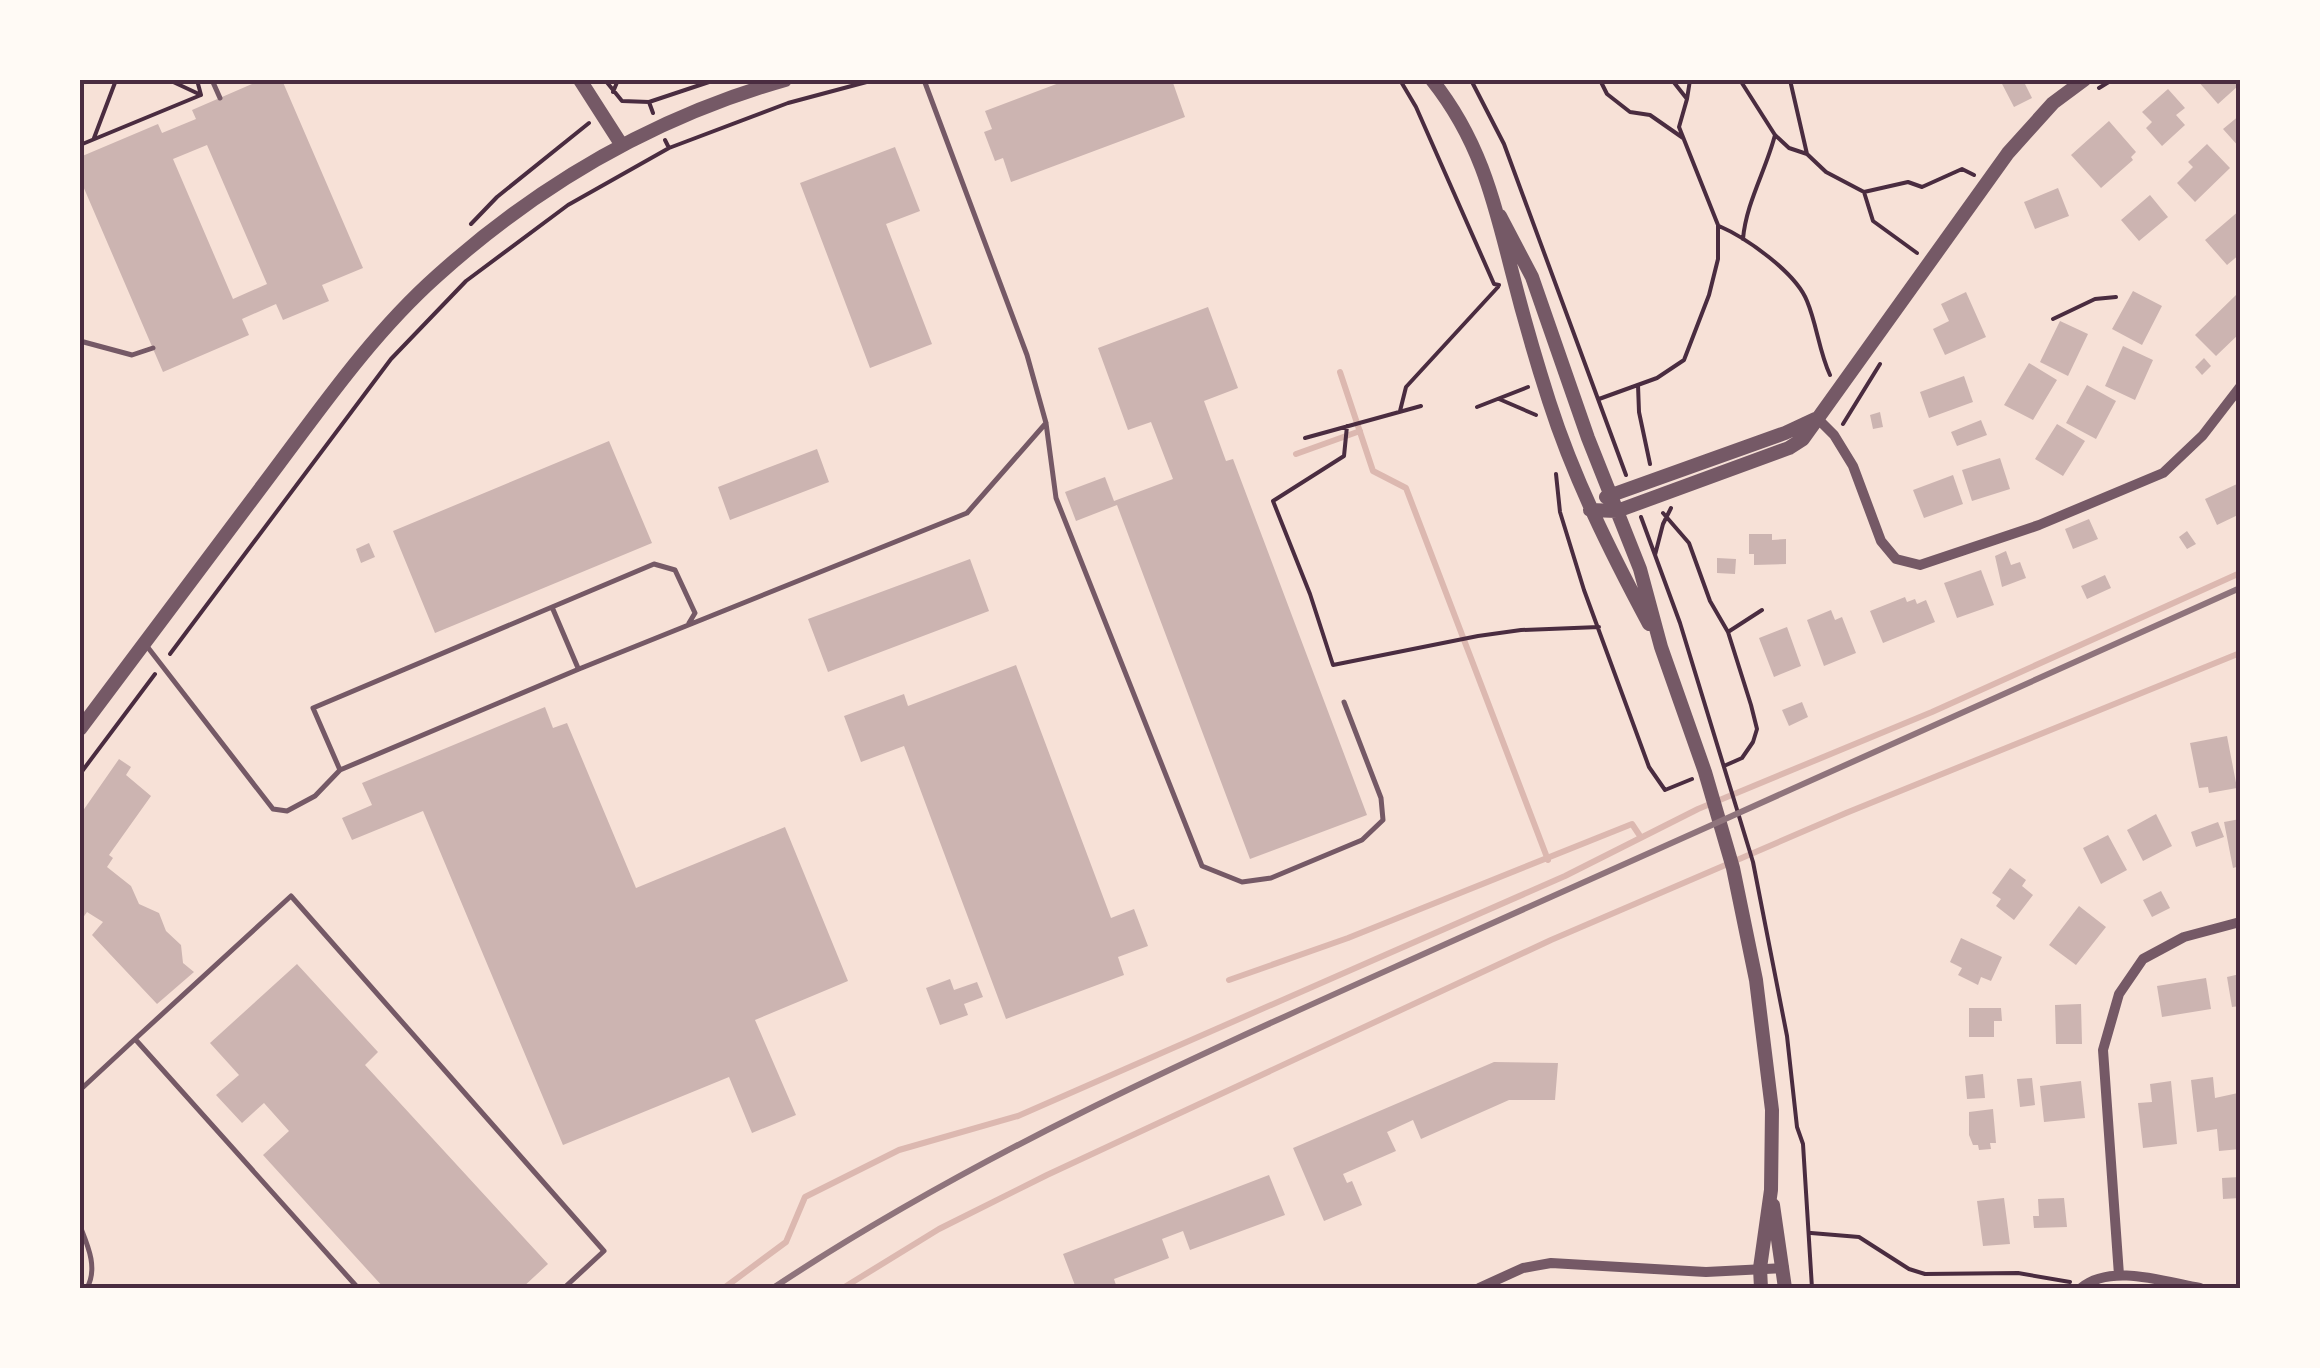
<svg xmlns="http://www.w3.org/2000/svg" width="2320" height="1368" font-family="'Exo 2',sans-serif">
<rect width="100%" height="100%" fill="#f7e1d7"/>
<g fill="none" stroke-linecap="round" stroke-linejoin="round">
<path stroke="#dcb8b0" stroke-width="6" d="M1340 372 1373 471 1406 488 1548 860
M1296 454 1360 431
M1229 980 1348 938 1632 824 1640 836
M724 1288 786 1242 805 1197 899 1150 1018 1116 1565 876 1698 809 1932 712 2240 573
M843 1288 939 1229 1047 1175 1551 940 1846 813 2240 653"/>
</g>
<path fill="#ccb4b1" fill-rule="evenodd" d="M261 80H282L363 268 322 285 329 301 283 320 276 304 242 319 249 335 163 372 80 179V157L158 124 162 133 196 119 192 110ZM207 145 267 284 233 299 173 159Z
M1067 80H1172L1185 117 1011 182 1003 158 995 161 984 132 992 129 985 111Z
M2000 80H2023L2032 98 2014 107Z
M2197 80H2233L2238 86 2218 104Z
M2168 89 2185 108 2176 115 2185 125 2162 146 2146 128 2152 122 2142 112Z
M2240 115V148L2223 129Z
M2109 121 2136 152 2131 157 2133 160 2101 188 2071 155Z
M2207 144 2230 168 2195 202 2177 183 2193 167 2188 162Z
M895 147 920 211 886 224 932 344 870 368 800 183Z
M2058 188 2069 216 2035 229 2024 202Z
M2150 195 2168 217 2139 241 2121 220Z
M2240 210V254L2227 265 2205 240Z
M2133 291 2162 306 2142 345 2112 329Z
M1966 292 1986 337 1945 355 1933 329 1949 321 1941 304Z
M2236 295 2240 300V333L2216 356 2195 335Z
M1208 307 1238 388 1204 401 1226 461 1233 459 1367 815 1250 859 1117 505 1076 521 1065 492 1105 477 1114 501 1173 479 1151 422 1128 430 1098 348Z
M2060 321 2088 334 2068 376 2040 362Z
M2123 346 2153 360 2135 400 2105 386Z
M2204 358 2211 366 2202 375 2195 367Z
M2029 363 2057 380 2033 420 2004 405Z
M1964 376 1973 402 1929 418 1920 392Z
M2087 385 2116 401 2096 439 2066 423Z
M1880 412 1883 427 1873 429 1870 415Z
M1981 420 1987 435 1957 446 1951 432Z
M2057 424 2085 441 2063 476 2035 459Z
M609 441 652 543 435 633 393 531Z
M817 449 829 482 730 520 718 487Z
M2000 458 2010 489 1972 501 1962 470Z
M1953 475 1963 504 1924 518 1913 490Z
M2237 484 2240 492V514L2217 525 2205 499Z
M2089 519 2098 539 2073 549 2065 529Z
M2187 531 2196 544 2187 549 2179 537Z
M1749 534H1772V540L1786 539V564L1754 565V554H1749Z
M369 543 375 557 361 563 356 549Z
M2006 551 2011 565 2020 562 2026 578 2002 587 1995 556Z
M1717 558 1736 559 1735 574 1717 573Z
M970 559 989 611 828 672 808 619Z
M1981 570 1994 605 1957 618 1944 583Z
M2105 575 2111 588 2087 599 2081 586Z
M1905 597 1907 602 1915 599 1917 604 1926 600 1935 622 1883 643 1870 611Z
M1831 610 1835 620 1842 617 1856 653 1824 666 1807 620Z
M1787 627 1801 666 1774 677 1759 638Z
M1016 665 1111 918 1134 909 1148 946 1118 957 1124 975 1006 1019 904 746 861 762 844 716 904 694 908 706Z
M1802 702 1808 717 1789 726 1782 710Z
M545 707 553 728 567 723 636 888 785 827 848 981 755 1020 796 1115 752 1133 729 1077 563 1145 423 811 352 840 342 818 372 805 362 783Z
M2227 736 2237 788 2209 793 2208 787 2199 788 2190 743Z
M119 759 131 767 126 775 151 796 109 855 113 858 107 867 131 886 139 904 159 913 166 931 181 945 183 963 194 972 157 1004 92 935 103 922 87 912 80 922V835L84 829 80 825V815Z
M2156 814 2172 846 2143 861 2127 830Z
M2240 819V866L2233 868 2224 822Z
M2218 822 2224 837 2196 847 2191 832Z
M2108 835 2127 870 2101 884 2083 848Z
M2010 868 2026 880 2022 886 2033 895 2014 920 1996 906 2001 899 1992 893Z
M2161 891 2170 908 2152 917 2143 900Z
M2079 906 2106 927 2076 965 2049 945Z
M1961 938 2002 957 1991 981 1981 977 1978 985 1958 975 1962 968 1950 962Z
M297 964 378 1052 365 1065 548 1264 522 1288H384L263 1155 289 1131 264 1103 242 1123 216 1095 239 1075 210 1043Z
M2240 974V1006L2232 1007 2227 977Z
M2206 978 2211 1009 2162 1017 2157 986Z
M950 979 954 990 977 982 983 997 964 1004 968 1015 940 1025 926 988Z
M2081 1004 2082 1044H2056L2055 1005Z
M1969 1008H2001L2002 1021H1994V1037H1969Z
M1494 1062 1558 1063 1555 1100H1509L1421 1139 1413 1120 1387 1132 1396 1151 1343 1174 1347 1183 1352 1181 1362 1205 1324 1221 1293 1148Z
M1983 1074 1985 1098 1967 1099 1965 1076Z
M2213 1077 2215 1098 2238 1093 2240 1149 2219 1151 2217 1129 2197 1132 2191 1080Z
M2032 1078 2035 1105 2020 1107 2017 1079Z
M2081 1081 2085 1118 2044 1122 2040 1086Z
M2171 1081 2177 1144 2143 1148 2138 1103 2152 1102 2150 1084Z
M1993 1109 1996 1143H1990L1991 1149 1979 1150 1978 1145H1973L1969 1135V1112Z
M1269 1175 1285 1215 1190 1250 1183 1231 1162 1239 1169 1258 1114 1279 1117 1288H1076L1063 1254Z
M2240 1177V1198L2223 1199 2222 1178Z
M2004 1198 2010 1244 1983 1246 1977 1201Z
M2064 1198 2067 1227 2034 1228 2033 1216H2039L2038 1199Z"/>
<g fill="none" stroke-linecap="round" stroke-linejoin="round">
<path stroke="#4a2c40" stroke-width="4" d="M169 80 201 95
M605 80 622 101 649 102
M1400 80 1416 107 1494 284 1499 285
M1471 80 1504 144 1626 475
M1600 80 1607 94 1630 112 1650 115 1683 138
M1740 80 1775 135 1789 148 1807 154 1826 172 1864 192 1908 182 1922 187 1962 169 1974 175
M1790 80 1807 154
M2099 88 2112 80
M613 92 618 80
M1687 99 1690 80
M653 113 649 102 715 80
M94 138 116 80
M80 145 201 95 197 80
M669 148 788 103 874 80
M1864 192 1873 221 1917 253
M471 224 497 197 589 123
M1719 226C1747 238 1796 273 1807 301 1817 325 1819 351 1830 375
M1743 239C1746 203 1766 170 1775 135
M2053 319 2095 299 2116 297
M1638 385 1639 412 1650 464
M1499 399 1536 415
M1599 399 1657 378 1684 360 1709 295 1718 259V225L1679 127 1687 99 1672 80
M1477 407 1528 387
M1400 411 1406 387 1498 287
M1843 424 1880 364
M1347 426 1344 456 1273 501 1310 594 1333 665 1478 636 1521 630 1599 627
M1305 438 1421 406
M1556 474 1560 512 1584 590 1649 767 1665 790 1692 779
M1663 513 1689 543 1710 601 1728 632 1751 705 1757 729 1753 742 1742 758 1724 766
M1641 517 1680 623 1753 862 1787 1036 1797 1127 1803 1144 1812 1288
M1655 555 1663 524 1671 508
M1728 632 1762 610
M170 654 391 359 466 281 568 205 669 148 665 140
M80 774 155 674
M1811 1233 1859 1237 1909 1269 1925 1274 2018 1273 2070 1282"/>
<path stroke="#755966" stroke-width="5" d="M212 80 220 98
M924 80 1027 355 1046 423 1056 498 1202 866 1242 882 1271 878 1362 840 1383 820 1381 798 1344 702
M80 341 132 355 153 348
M552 607 578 668
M146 645 273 809 287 811 315 796 340 770 579 669 967 513 1046 423
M340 770 313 708 654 564 675 570 695 613 689 623
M135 1039 291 896 604 1251 564 1288
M80 1090 135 1039 358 1288
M80 1226C88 1246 98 1268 87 1288"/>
<path stroke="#755966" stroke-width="10" d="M1817 418 1834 435 1853 466 1881 541 1896 559 1920 565 2039 525 2163 473 2203 435 2240 387
M2119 1275 2103 1050 2119 994 2143 959 2184 937 2240 922
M1479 1288 1523 1268 1551 1263 1706 1272 1784 1268
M2081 1288C2111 1263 2165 1282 2200 1288"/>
<path stroke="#755966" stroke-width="14" d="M580 80 621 144
M1432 80C1479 139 1493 197 1511 268 1522 312 1535 357 1549 401 1574 479 1610 551 1649 624
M1500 216 1532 277 1588 438 1640 569 1661 647 1705 772 1733 868 1756 980 1772 1110 1771 1190 1760 1268 1761 1288
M1606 497 1785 433 1815 419
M1590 510 1617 511 1789 448 1803 439 2008 153 2053 103 2084 80
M80 729C144 644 208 559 272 473 323 405 373 333 437 276 538 185 655 117 785 80
M1773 1205 1785 1288"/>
<path stroke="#8f747c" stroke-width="6" d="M773 1288C987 1146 1224 1044 1457 939 1718 822 1979 706 2240 588"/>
</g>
<rect width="2320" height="1368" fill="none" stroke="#fffaf5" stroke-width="165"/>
<rect x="82" y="82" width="2156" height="1204" fill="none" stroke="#4a2c40" stroke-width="4"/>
</svg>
